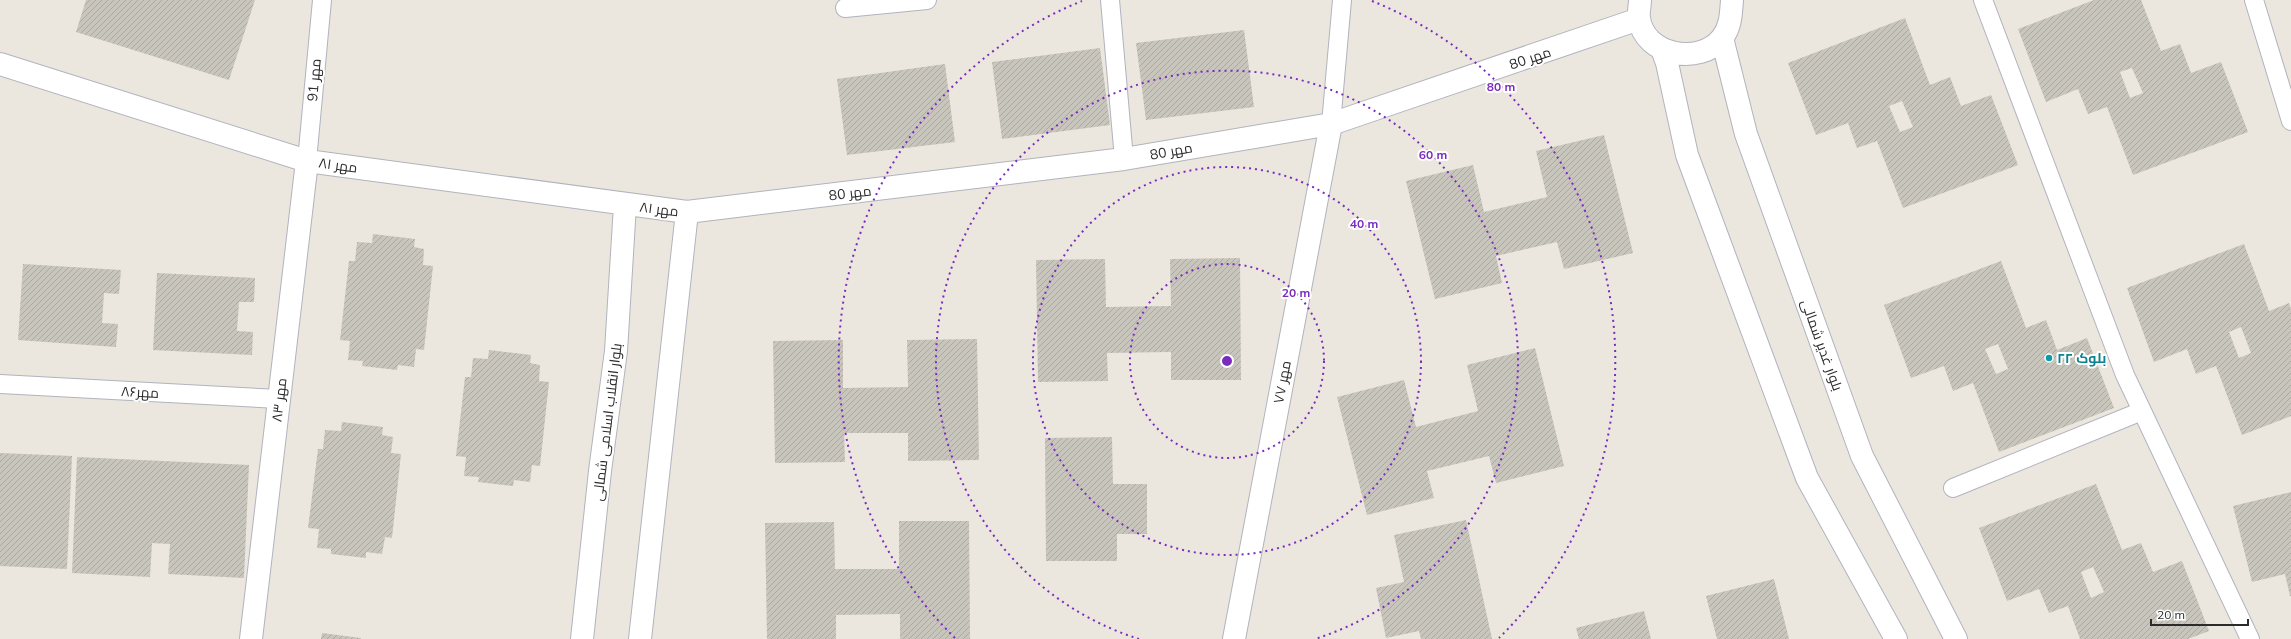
<svg xmlns="http://www.w3.org/2000/svg" width="2291" height="639" font-family="Mulish,Cairo,sans-serif">
<defs>
<pattern id="building-hatch" width="6" height="6" patternUnits="userSpaceOnUse"><rect width="6" height="6" fill="#c8c5bc"/><path d="M-1 1l2-2M0 6l6-6M5 7l2-2" fill="none" stroke="#aca9a2"/></pattern>
</defs>
<rect width="100%" height="100%" fill="#ece7de"/>
<path fill="url(#building-hatch)" fill-rule="evenodd" d="M86 0H255L229 80 76 32Z
M2094 0H2141L2161 51 2180 44 2191 73 2221 62 2248 132 2133 175 2107 107 2088 114 2078 89 2046 102 2018 29ZM2132 68 2143 93 2130 98 2120 72Z
M1905 18 1930 85 1950 77 1961 106 1991 95 2018 165 1903 208 1877 141 1857 148 1848 123 1816 135 1788 63ZM1902 101 1913 127 1900 132 1889 106Z
M1244 30 1254 107 1146 120 1136 43Z
M1100 48 1110 125 1002 139 992 62Z
M945 64 955 142 847 155 837 79Z
M1604 135 1633 253 1564 269 1557 242 1496 256 1502 283 1435 299 1406 181 1473 165 1484 212 1547 197 1536 151Z
M373 234 415 239 414 247 424 249 423 265 433 266 424 350 416 349 414 367 398 365 397 370 362 366 363 361 348 360 350 341 340 340 349 261H355L357 242 372 243Z
M2244 244 2269 311 2289 303 2291 309V416L2242 435 2216 366 2196 374 2187 349 2154 362 2127 288ZM2241 327 2251 353 2239 358 2229 332Z
M1240 258 1241 380H1171V352L1107 353 1108 381 1038 382 1036 260 1105 259 1106 307 1171 306 1170 259Z
M2001 261 2026 328 2046 320 2057 350 2087 338 2114 408 1999 452 1973 383 1953 391 1944 366 1911 378 1884 305ZM1998 344 2008 369 1996 374 1985 349Z
M23 264 121 270 119 294 104 293 102 323 118 324 116 347 18 340Z
M157 273 255 278 254 302H239L237 331 253 332 252 355 153 350Z
M977 339 979 460 908 461V433H844L845 462 775 463 773 341 843 340V388L908 387 907 340Z
M1535 348 1564 466 1496 483 1489 456 1427 471 1434 498 1367 515 1337 397 1404 380 1416 427 1478 411 1467 365Z
M489 350 531 355 530 363 540 365 539 381 549 382 540 466 532 465 530 482 514 480 513 486 478 482 479 477 464 476 466 457 456 456 465 377H471L473 358 488 359Z
M342 422 383 427 382 435 393 437 391 453 401 454 392 538 385 537 382 554 366 552V558L331 554V549L317 548 319 529 308 528 318 449H323L325 430 341 431Z
M1112 437 1113 484H1147V534H1117V561H1046L1045 438Z
M0 453 72 456 67 569 0 566Z
M77 457 249 465 244 578 168 574 170 544 152 543 150 577 72 573Z
M2096 484 2122 550 2141 543 2153 572 2182 561 2209 631 2188 639H2080L2068 606 2049 613 2039 589 2007 601 1979 528ZM2093 567 2104 592 2091 598 2081 572Z
M2291 492V596H2290L2285 574 2252 582 2233 506Z
M1466 520 1492 639H1421L1419 631 1386 638 1376 588 1404 582 1394 535Z
M899 521H969L970 639H900V614L836 615V639H767L765 523 834 522 835 569H899Z
M1774 579 1789 639H1717L1706 596Z
M1644 611 1651 639H1579L1576 628Z
M322 633 361 638V639H321Z"/>
<g fill="none" stroke-linecap="round" stroke-linejoin="round">
<g stroke="#b1b3be" stroke-width="20">
<path id="lane" d="M1110 0 1124 159
M1983 0 2125 375 2250 639
M2254 0 2291 121
M845 8 927 0
M1331 124 1342 0
M307 161 322 0
M0 384 279 399
M1953 488 2142 411"/>
</g>
<g stroke="#b1b3be" stroke-width="24">
<path id="street" d="M251 639 307 161
M1234 639 1331 124"/>
</g>
<g stroke="#b1b3be" stroke-width="24">
<path id="secondary" d="M1640 0C1640 6 1638 13 1639 18 1644 56 1700 66 1722 38 1731 27 1731 13 1732 0
M1722 38 1746 134 1862 456 1956 639
M1662 49 1667 63 1687 155 1807 478 1896 639
M0 64 307 161 687 212 1124 159 1331 124 1639 19
M582 639 600 471 616 351 625 205
M640 639 687 212"/>
</g>
<use href="#lane" stroke="#fff" stroke-width="18"/>
<use href="#street" stroke="#fff" stroke-width="22"/>
<use href="#secondary" stroke="#fff" stroke-width="22"/>
</g>
<g fill="none" stroke="#7b2cbf" stroke-width="2" stroke-dasharray="2 4">
<circle cx="1227" cy="361" r="97"/>
<circle cx="1227" cy="361" r="194"/>
<path d="M1139 639A291 291 0 1 1 1315 639"/>
<path d="M955 638A388 388 0 0 1 1082 1M1372 1A388 388 0 0 1 1499 638"/>
</g>
<circle fill="#0f9aa8" stroke="#fff" stroke-width="1.5" cx="2049" cy="358" r="4"/>
<g text-anchor="middle" stroke-width="4" stroke-linejoin="round" paint-order="stroke">
<g font-size="14" fill="#2b2b2b" stroke="#fff">
<text transform="translate(1530 58) rotate(-19)" y="5">مهر 80</text>
<text transform="translate(314 80) rotate(-85)" y="5">مهر 91</text>
<text transform="translate(1171 151) rotate(-10)" y="5">مهر 80</text>
<text transform="translate(338 165) rotate(8)" y="5">مهر ۸۱</text>
<text transform="translate(850 193) rotate(-7)" y="5">مهر 80</text>
<text transform="translate(659 209) rotate(7)" y="5">مهر ۸۱</text>
<text transform="translate(1822 345) rotate(70)" y="5">بلوار غدیر شمالی</text>
<text transform="translate(1282 382) rotate(-79)" y="5">مهر ۷۷</text>
<text transform="translate(140 392) rotate(3)" y="5">مهر۸۶</text>
<text transform="translate(279 400) rotate(-83)" y="5">مهر ۸۳</text>
<text transform="translate(607 422) rotate(-83)" y="5">بلوار انقلاب اسلامی شمالی</text>
</g>
<g font-size="14" font-weight="bold" fill="#0d838f" stroke="#fff" text-anchor="start">
<text x="2057" y="363">بلوک ۲۲</text>
</g>
</g>
<circle cx="1227" cy="361" r="6" fill="#7b2cbf" stroke="#fff" stroke-width="2"/>
<g font-size="12" text-anchor="middle" font-weight="bold" fill="#7b2cbf" stroke="#fff" stroke-width="4" stroke-linejoin="round" paint-order="stroke">
<text x="1501" y="91">80 m</text>
<text x="1433" y="159">60 m</text>
<text x="1364" y="228">40 m</text>
<text x="1296" y="297">20 m</text>
</g>
<path d="M2151 619v6h97v-6" fill="none" stroke="#2b2b2b" stroke-width="2"/>
<text x="2157" y="619" font-size="12" fill="#2b2b2b" stroke="#ffffff" stroke-width="3" paint-order="stroke">20 m</text>
</svg>
